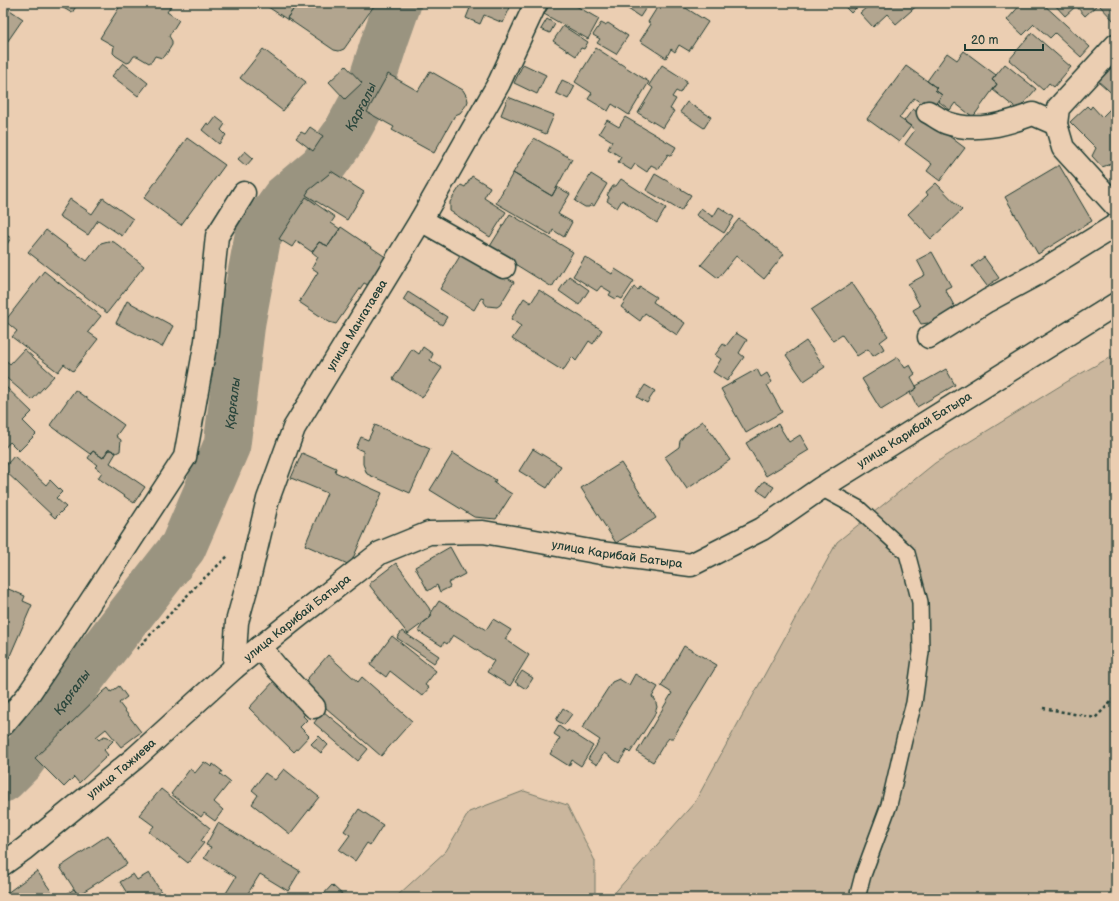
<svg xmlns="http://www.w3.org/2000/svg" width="1119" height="901" font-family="'Balsamiq Sans',sans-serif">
<rect width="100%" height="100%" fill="#ebceb2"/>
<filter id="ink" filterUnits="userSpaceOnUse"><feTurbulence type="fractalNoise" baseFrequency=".025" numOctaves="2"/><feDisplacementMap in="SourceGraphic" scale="8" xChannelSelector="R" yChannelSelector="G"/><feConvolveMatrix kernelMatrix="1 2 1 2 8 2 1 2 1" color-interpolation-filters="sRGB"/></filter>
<g filter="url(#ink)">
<path fill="#cab69d" stroke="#747a68" d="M1116 354V898H610L695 802 837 542 935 463 1073 378Z
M524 791 567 805 595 861V898H396L397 896 446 851 469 812Z"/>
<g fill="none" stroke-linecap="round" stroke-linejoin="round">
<path stroke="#9a9480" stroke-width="47" id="s1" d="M3 779 21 761 88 669 183 547 227 445 242 322 258 236 285 198 322 167 345 135 368 93 386 37 398 3"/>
</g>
<path fill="#b2a58f" stroke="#1f3d34" d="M62 3H78L72 13 60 6Z
M122 3H173L167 12 179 20 169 36 172 41V45L165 56 162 58 155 56 152 61 149 63 137 56H134L130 62 127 63 116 56 113 53 114 46 100 38Z
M262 3H298L287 18 288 20Z
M298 3H376L344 49 339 51 334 50 287 18Z
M459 3H512L503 23 484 15 480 24 466 18 470 8Z
M551 3H571L599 19 588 39 544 14Z
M619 3H649L640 17Z
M660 3H678L708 22 689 51 679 45 675 52 671 49 666 58 640 41 651 24 648 22Z
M841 3H861L851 13Z
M872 3H920L896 24 887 14 873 27 860 13Z
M1022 3H1042L1090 47 1081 57 1055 33 1050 38 1034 24 1023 35 1007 20Z
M1053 3H1116V23L1098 4 1085 16 1076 6 1065 16Z
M7 8 23 19 3 48V9L6 11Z
M547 19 555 24 550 33 541 29Z
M601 23 605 25 608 23 628 36 616 54 597 43 600 39 593 35Z
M563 26 588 42 584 49 581 48 576 56 553 41Z
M1032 33 1071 67 1054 87 1049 83 1043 90 1009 60Z
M596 48 649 82 629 115 612 104 608 111 588 99 592 93 575 82Z
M263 49 306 82 283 111 240 78Z
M964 51 996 75 992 80 997 84 973 117 955 103 950 110 938 101 942 95 935 90 937 88 927 81 947 53 957 60Z
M1116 61V97L1098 81Z
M123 63 148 83 138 96 112 76Z
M523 64 546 75 537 94 514 83Z
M1005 64 1036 89 1018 110 993 90 997 84 992 80Z
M662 65 687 81 680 93 676 91 672 97 676 99 670 109 674 111 663 128 638 113 653 88 649 85Z
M346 66 362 83 345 99 329 82Z
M906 66 937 88 935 90 942 95 931 110 914 98 899 118 911 126 899 142 867 119Z
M430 71 463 90 467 97 468 101 467 104 460 113 455 115 434 153 392 130 394 127 367 112 388 74 418 91Z
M562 80 575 86 568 99 556 93Z
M508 97 554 115 546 134 501 115Z
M687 102 711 117 704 128 680 112Z
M1116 103V159L1108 165 1102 167 1092 156 1096 148 1070 122 1087 106 1090 109 1092 106 1102 117Z
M913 109 965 148 940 181 927 171 932 164 905 144 915 130 904 121Z
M216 117 225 124 221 130 226 135 219 144 202 130 207 123 210 125Z
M625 117 676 147 671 156 668 154 659 169 651 165 647 172 635 164 631 170 618 162 621 157 608 149 612 141 599 133 607 120 619 127Z
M310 127 323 136 313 151 296 138 301 132 305 134Z
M187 138 225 165 181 225 144 198Z
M534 138 572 159 552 196 513 173Z
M245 151 253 158 246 166 238 159Z
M1059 165 1092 221 1038 254 1005 197Z
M331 171 364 192 347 220 306 195 309 190 329 174Z
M513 173 552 196 557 187 570 194 558 214 572 222 564 237 553 230 551 235 496 203Z
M591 174 607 184 594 206 591 204 589 207H585L575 201Z
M655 174 691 195 681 211 646 190Z
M472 176 490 187 484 198 506 212 490 237 450 211V202L461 185 465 187Z
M621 179 666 208 657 223 622 200 617 208 607 201 609 197 607 195 613 186H616Z
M936 183 962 210 931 239 908 214 928 195 926 192Z
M306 197 335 217 331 223 340 229 328 246 319 242 312 252 296 241 292 247 279 239Z
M103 198 133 219 122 236 98 220 88 235 59 216 70 199 92 214Z
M719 207 734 217 724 233 696 215 701 208 713 217Z
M510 214 573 252 552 287 489 248Z
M739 219 784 254 764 279 736 256 718 278 701 265Z
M341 227 390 260 376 281 372 279 368 285 364 283 336 324 329 322 299 302 318 272 312 268 318 257 312 252 319 242 328 246Z
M46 230 87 261 101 243 108 241 114 242 144 266 107 313 28 252Z
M3 233 11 238 5 247 3 246Z
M463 251 514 282 500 305 497 307 487 306 484 302V299L481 298 474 310 440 289Z
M932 252 951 286 945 289 957 311 930 326 928 323 921 324 913 310 920 306 908 284 925 275 917 260Z
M585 257 612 274 615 269 634 281 622 299 618 297 616 299 609 295 611 292 601 286 597 291 573 276Z
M984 257 999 278 987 286 972 266Z
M44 271 101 316 88 332 98 339 73 371 64 364 58 372 12 337 17 331 5 321Z
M569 276 589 290 579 305 559 291Z
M852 283 888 336 880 342 884 349 873 356 868 349 857 356 842 335 833 341 811 310Z
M634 287 638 290 640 287 656 297 653 302 685 323 677 335 645 313 640 321 621 307Z
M539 290 602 330 593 344 589 341 576 361 572 357 563 371 512 339 521 326 511 319 524 298 531 303Z
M408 292 447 317 442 325 403 300Z
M127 301 173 326 162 347 116 323Z
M736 333 747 340 739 353 744 357 727 381 713 372 721 359 715 355 723 344 726 346Z
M806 341 825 367 804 381 786 355Z
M423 347 433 354 430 360 442 368 422 398 393 379 412 349 419 354Z
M24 349 54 376 32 400 3 375V358L10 364Z
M898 357 905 368 910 365 915 374 911 377 917 388 881 410 862 379Z
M757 369 761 377 767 373 772 382 767 385 782 412 746 433 721 389Z
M946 369 955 385 917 407 910 393 917 388 916 386Z
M4 385 32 412 23 421 36 434 19 451 10 442 3 450V386Z
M645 385 655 391 647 403 637 397Z
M75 390 124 425 116 436 121 440 120 451 116 453 111 450H108L103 458 93 451 90 454 50 425Z
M703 421 730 460 687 489 665 457 679 447 680 441 685 434Z
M778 424 789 442 800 435 809 450 766 476 746 443Z
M375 425 430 449 410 493 367 474 363 464V451L356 448 361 437 368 440Z
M533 449 561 466 547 488 519 471Z
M108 450H111L116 453 110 463 145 487 134 503 98 478 102 472 95 467 97 465 88 458 93 451 103 458Z
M302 453 336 468 335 472 382 493 350 565 305 545 327 493 291 478Z
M453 453 496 480 494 483 512 494 496 519 474 517 430 490Z
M14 456 46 485 50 480 62 492 56 498 66 507 55 518 3 469Z
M621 463 656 518 616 543 581 488Z
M764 481 774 487 767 497 757 490Z
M450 547 465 574 448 583 450 587 440 592 437 585 428 591 415 567Z
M396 563 429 608 431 613V617L408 634 370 586V583Z
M6 588 25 596 23 601 32 605 9 658 3 655V594Z
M439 601 486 630 493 619 511 630 505 639 529 655 510 686 487 672 494 661 453 635 447 644 444 642 442 646 418 631 423 623 431 617V613Z
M402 631 439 656 434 663 397 638Z
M392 636 436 671 425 685 429 688 422 696 390 671 386 677 370 665Z
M684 646 717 665 673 738H669L664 744 653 762 637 752 672 693 661 686Z
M328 655 358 682 362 677 412 721 381 756 301 686Z
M522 671 533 678 526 689 515 682Z
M635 674 658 687 652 697 655 699 657 707 654 716 630 753 627 750 619 763 604 753 597 765 588 759 600 740 582 728 612 682 619 679 629 685Z
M275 680 307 711 303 716 307 720 300 727 309 736 294 752 249 708Z
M119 686 127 697 119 703 141 732 121 747 106 729 96 737 99 740 104 736 108 737 113 741 104 750 108 755 79 783 74 777 64 787 35 758 103 692 108 688 111 692Z
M563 708 572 714 564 725 556 720Z
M323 711 368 749 358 761 314 723Z
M559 726 567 732 568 730 593 746 581 766 572 760 569 766 550 754 560 738 554 734Z
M319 736 328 745 321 753 311 744Z
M204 762 212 767 213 764 222 771 220 774 230 782 214 802 223 810 215 821 204 813 201 817 171 794 190 769 195 773Z
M284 769 319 797 290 834 252 804 258 795 252 790 265 773 275 780Z
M161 789 210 828 201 841 204 843 188 863 149 832 154 826 139 815Z
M359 809 383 825 370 845 367 843 355 861 339 850 350 835 344 831Z
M218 823 300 871 288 891 260 874 245 898H223L236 877 204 858 211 847 206 845Z
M108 835 127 864 78 895 60 867Z
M37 871 56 898H3V896Z
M149 873 165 898H130L120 882 133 874 137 880Z
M332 885 346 898H320Z
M74 889 78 895 80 894 82 898H61Z"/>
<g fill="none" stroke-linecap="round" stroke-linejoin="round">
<g stroke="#1f3d34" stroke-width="18">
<path id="lane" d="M821 488 858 508 907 553 920 602 921 652 914 703 904 740 889 805 863 875 857 898"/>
</g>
<g stroke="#1f3d34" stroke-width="25">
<g id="street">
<path d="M1116 45 1058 108 1056 124 1063 148 1116 206"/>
<path d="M928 112C934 115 940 120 947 123 975 133 1006 124 1033 114L1056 124"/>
<path d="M421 220 504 267"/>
<path d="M929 337 987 301 1037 274 1116 225"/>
<path d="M260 647 277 668 314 707"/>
<path id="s2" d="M234 668 237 622 249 579 268 499 294 428 421 220 499 83 536 3"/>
<path d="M3 725 28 695 72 630 185 457 206 341 217 236 244 193"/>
</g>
</g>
<g stroke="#1f3d34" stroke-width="25">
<g id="secondary">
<path id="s3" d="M3 864 24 849 135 758 234 668 299 616 380 553 429 533 483 532 519 538 601 553 691 565 762 529 821 488 1116 304"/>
</g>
</g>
<path stroke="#1f3d34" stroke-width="2.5" stroke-dasharray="3 3" stroke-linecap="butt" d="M137 649 198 584 229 555
M1043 708 1095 718 1116 697"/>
<use href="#lane" stroke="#ebceb2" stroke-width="15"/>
<use href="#street" stroke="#ebceb2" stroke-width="22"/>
<use href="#secondary" stroke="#ebceb2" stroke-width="22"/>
</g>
</g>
<g text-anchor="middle" stroke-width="3" stroke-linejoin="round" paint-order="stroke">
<g font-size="12" fill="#1f3d34" stroke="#ebceb2">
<text dy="4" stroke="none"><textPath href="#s2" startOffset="369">улица Мангатаева</textPath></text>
<text dy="4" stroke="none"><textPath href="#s3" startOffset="1068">улица Карибай Батыра</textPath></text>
<text dy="4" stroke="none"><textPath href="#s3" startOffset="732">улица Карибай Батыра</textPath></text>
<text dy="4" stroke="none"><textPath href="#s3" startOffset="384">улица Карибай Батыра</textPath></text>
<text dy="4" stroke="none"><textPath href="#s3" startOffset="152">улица Тажиева</textPath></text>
</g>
<g font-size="13" font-style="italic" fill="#2b463c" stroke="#ebceb2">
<text dy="5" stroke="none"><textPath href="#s1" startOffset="783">Қарғалы</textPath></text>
<text dy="5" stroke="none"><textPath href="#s1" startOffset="447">Қарғалы</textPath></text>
<text dy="5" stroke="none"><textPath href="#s1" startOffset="111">Қарғалы</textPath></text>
</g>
</g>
<rect width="1119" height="901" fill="none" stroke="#ebceb2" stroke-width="16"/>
<rect x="8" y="8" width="1103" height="885" fill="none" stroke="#1f3d34" stroke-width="1.5" filter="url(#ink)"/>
<path d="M965 44v6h78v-6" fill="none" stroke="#1f3d34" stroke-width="2"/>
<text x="971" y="44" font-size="12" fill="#1f3d34" stroke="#ebceb2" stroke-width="3" paint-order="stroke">20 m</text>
</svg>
